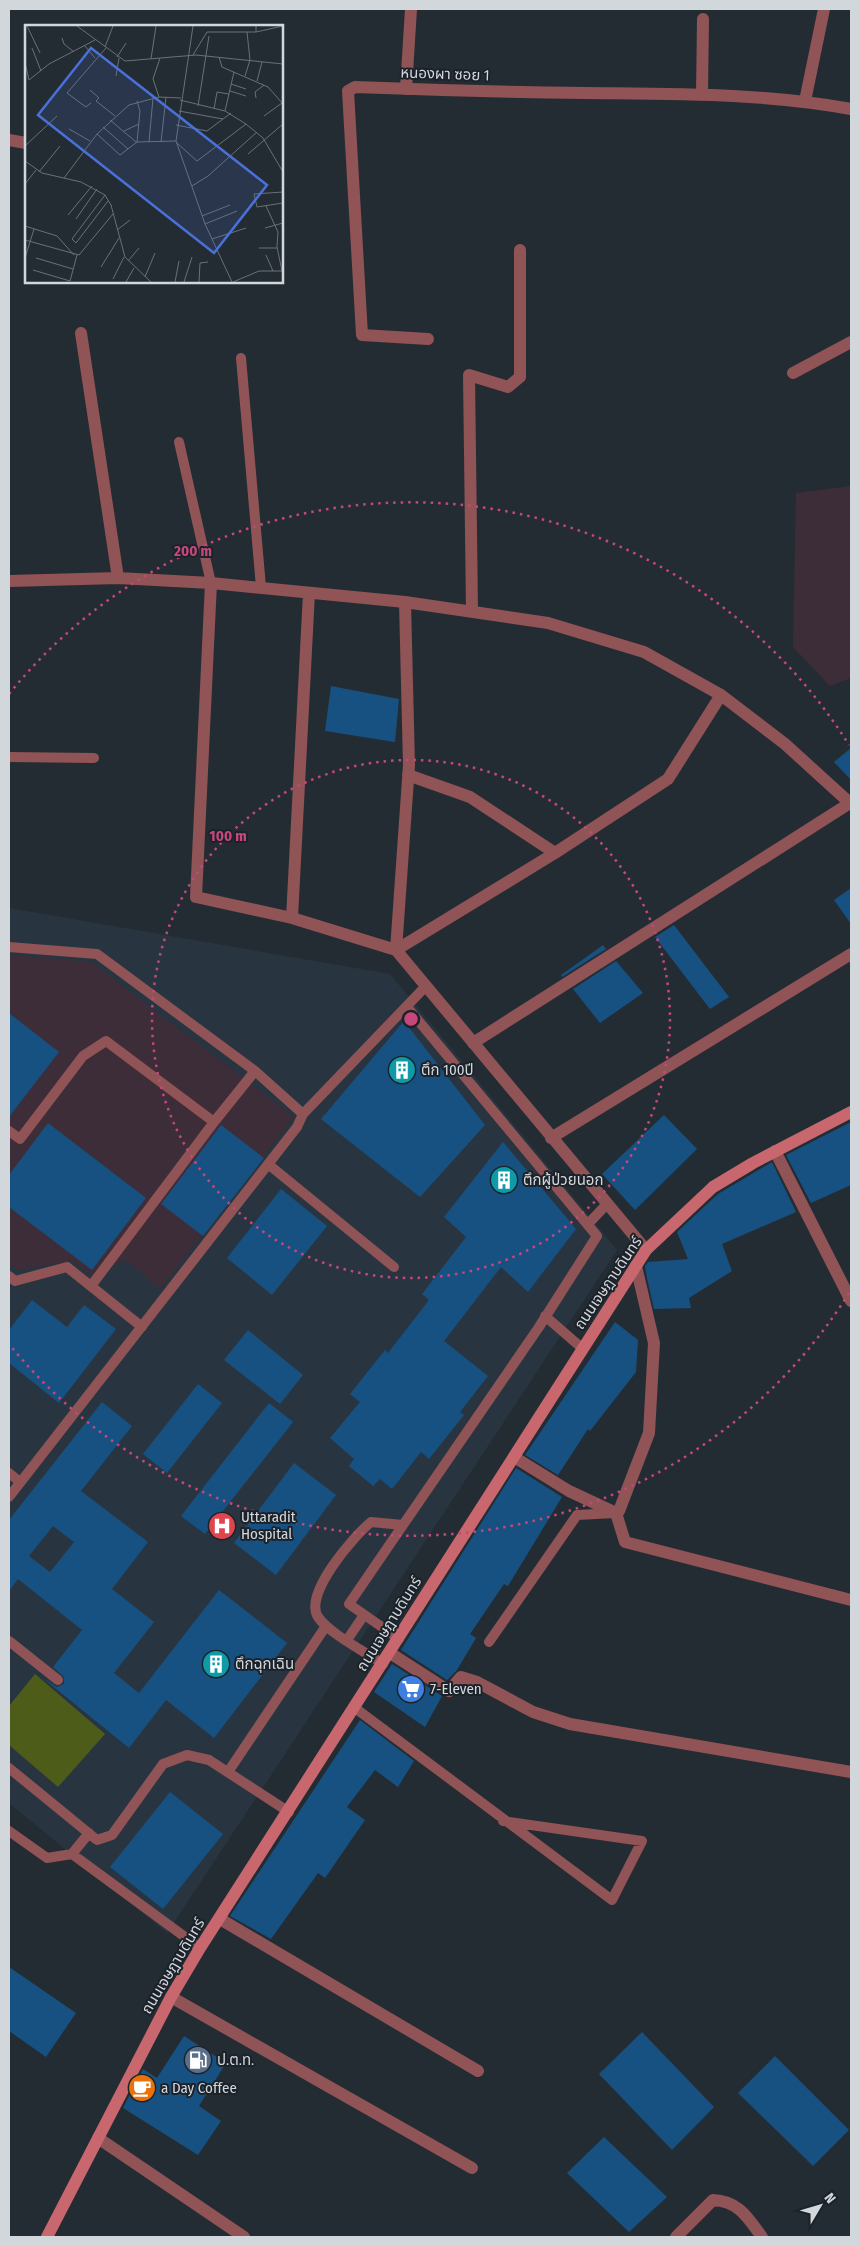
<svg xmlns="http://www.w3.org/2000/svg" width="860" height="2246" font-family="'Fira Sans Condensed','Noto Sans Thai',sans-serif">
<rect width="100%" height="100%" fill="#242c33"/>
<path fill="#283541" d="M9 908 390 974 617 1250 167 1933 9 1803Z"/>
<path fill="#3d2d38" d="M851 486V678L830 686 793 647 796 493Z
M9 955 91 962 294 1117 160 1289 126 1260 93 1276 72 1261 17 1270 9 1264Z"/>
<path fill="#4d5c19" d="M35 1674 105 1734 58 1787 9 1745V1706Z"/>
<path fill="#175181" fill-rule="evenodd" d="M331 686 399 699 395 742 325 731Z
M851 748V780L834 762Z
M851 888V924L834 900Z
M674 925 729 997 710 1009 655 937Z
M603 945 606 949 562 977 561 975Z
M616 961 643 993 600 1023 573 989Z
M9 1013 59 1052 9 1117Z
M404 1021 485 1125 420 1197 321 1119Z
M664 1115 697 1149 635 1210 602 1174Z
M851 1122V1185L811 1203 786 1155Z
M48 1123 146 1198 92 1270 9 1207V1175Z
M221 1125 264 1158 203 1236 161 1204Z
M503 1142 576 1229 528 1292 501 1267 444 1341 488 1376 460 1412 464 1415 429 1459 421 1452 392 1489 380 1479 373 1486 349 1466 354 1459 330 1438 360 1402 350 1394 385 1350 388 1353 429 1300 422 1294 466 1237 444 1217Z
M772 1162 796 1212 722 1244 732 1271 689 1298 691 1308 654 1309 647 1278 645 1266 648 1262 688 1259 677 1232 718 1194Z
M281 1189 327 1226 272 1295 227 1258Z
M32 1300 67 1327 84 1305 116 1329 59 1403 9 1363V1330Z
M615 1322 638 1340 636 1372 590 1431 588 1429 558 1475 525 1455Z
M248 1330 303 1375 280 1404 224 1360Z
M198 1384 222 1403 167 1473 143 1454Z
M102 1402 132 1426 81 1491 148 1542 112 1589 154 1622 114 1673 139 1693 219 1590 287 1643 214 1738 166 1700 129 1748 44 1679 57 1687 64 1684V1677L53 1667 82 1630 18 1579 9 1591V1520ZM53 1526 74 1542 50 1572 29 1556Z
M269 1403 293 1422 205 1534 181 1516Z
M294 1463 336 1495 276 1575 234 1543Z
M516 1468 562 1497 508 1586 504 1584 470 1634 476 1638 457 1670 447 1680 401 1650Z
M392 1664 442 1696 425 1727 374 1692Z
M360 1720 414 1761 398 1787 375 1770 347 1807 365 1820 325 1878 318 1873 271 1939 230 1916Z
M170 1792 223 1834 163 1909 110 1867Z
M9 1967 76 2013 46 2057 9 2031Z
M642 2032 714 2107 672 2150 599 2074Z
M184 2036 226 2063 199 2106 221 2121 198 2155 123 2108 143 2069 157 2078Z
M775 2056 849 2130 813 2166 738 2093Z
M604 2137 667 2197 629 2232 567 2173Z"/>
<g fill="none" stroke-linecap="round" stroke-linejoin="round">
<path stroke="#905356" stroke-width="10" d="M241 358 261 587
M179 442 211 583
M9 757 94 758
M9 947 97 954 255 1071 303 1114
M9 1131 20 1139 83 1056 106 1041 214 1122
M268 1164 394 1267
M588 1224 606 1205
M9 1276 15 1281 67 1267 142 1327
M91 1286 214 1122 255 1071
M545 1316 583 1349
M9 1473 20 1482
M9 1497 297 1127 303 1114 426 986
M399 1639 349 1604 403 1525
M347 1640 364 1615
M9 1641 58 1680
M489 1642 577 1515 615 1513
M383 1664C364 1651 330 1634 318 1617 303 1594 354 1536 371 1522L403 1525 539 1327 597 1236 407 1007
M355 1708 612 1900 642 1841 503 1821
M9 1768 97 1840 112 1835 163 1764 187 1755 209 1760 289 1812
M228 1772 326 1626
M9 1831 47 1858 72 1854 89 1833
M72 1854 200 1948"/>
<path stroke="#905356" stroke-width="12" d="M406 89 411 9
M702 94 703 19
M805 101 824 9
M9 140 26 143
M81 333 118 578
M428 339 362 335 348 91 355 87C432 90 509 92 586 93 675 94 764 93 851 109
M793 373 851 342
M9 581 118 578 211 583 405 602 548 623 644 652 721 695 785 744 851 804
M211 583 196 897 292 918 396 950 646 1250
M472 610 469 375 508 387 520 377V250
M408 775 470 797 555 853
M292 918 309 593
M396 950 555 853 668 779 721 695
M396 950 409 765 405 602
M473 1043 850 803
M551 1138 851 954
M775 1151 851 1301
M636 1266 654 1343 649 1433 619 1511 616 1513 625 1542 851 1600
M514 1457 569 1491 616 1513
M390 1653 449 1691 461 1677 477 1682 533 1712 570 1724 851 1772
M220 1919 478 2071
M171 1997 472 2168
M98 2138 244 2237
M676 2237 713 2200C739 2201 748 2218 762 2237"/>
<path stroke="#c8676d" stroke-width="12" d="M47 2237 171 1997 200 1948 646 1250 713 1187 753 1163 851 1112"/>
</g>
<g fill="none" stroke="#c6487b" stroke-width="2.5" stroke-dasharray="2.5 5">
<circle cx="411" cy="1019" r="259"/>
<path d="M849 1293A517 517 0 0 1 9 1344M9 694A517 517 0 0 1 849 745"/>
</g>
<defs>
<g id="building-disc" transform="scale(1.4375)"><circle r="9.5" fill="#0f9aa8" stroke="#1b2229"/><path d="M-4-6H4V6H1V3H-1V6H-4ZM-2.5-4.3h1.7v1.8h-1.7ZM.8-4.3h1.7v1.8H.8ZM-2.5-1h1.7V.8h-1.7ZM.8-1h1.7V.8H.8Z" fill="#fff"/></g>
<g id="hospital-disc" transform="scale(1.4375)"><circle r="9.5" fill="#e0444e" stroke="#1b2229"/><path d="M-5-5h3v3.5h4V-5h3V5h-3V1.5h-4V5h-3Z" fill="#fff"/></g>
<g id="supermarket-disc" transform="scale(1.4375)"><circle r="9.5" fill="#3f7fe0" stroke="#1b2229"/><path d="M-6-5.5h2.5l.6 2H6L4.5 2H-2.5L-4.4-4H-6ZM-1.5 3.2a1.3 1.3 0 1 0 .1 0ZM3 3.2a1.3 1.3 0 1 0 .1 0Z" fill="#fff"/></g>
<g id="fuel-disc" transform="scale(1.4375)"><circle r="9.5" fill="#5c6f8a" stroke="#1b2229"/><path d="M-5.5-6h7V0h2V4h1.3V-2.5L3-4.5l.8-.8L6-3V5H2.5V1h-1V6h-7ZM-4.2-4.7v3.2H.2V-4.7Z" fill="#fff"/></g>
<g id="cafe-disc" transform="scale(1.4375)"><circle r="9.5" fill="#e8710a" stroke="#1b2229"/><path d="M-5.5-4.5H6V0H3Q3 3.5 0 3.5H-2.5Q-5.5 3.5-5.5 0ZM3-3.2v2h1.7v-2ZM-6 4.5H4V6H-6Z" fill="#fff"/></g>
</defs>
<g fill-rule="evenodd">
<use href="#building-disc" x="402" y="1070"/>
<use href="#building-disc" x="504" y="1180"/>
<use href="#hospital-disc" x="222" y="1526"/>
<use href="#building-disc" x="216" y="1664"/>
<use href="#supermarket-disc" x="411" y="1689"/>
<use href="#fuel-disc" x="198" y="2060"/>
<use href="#cafe-disc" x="142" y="2088"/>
</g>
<g text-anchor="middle" stroke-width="4" stroke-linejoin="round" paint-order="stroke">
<g font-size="15" fill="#d2d7dc" stroke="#1b2229">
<text transform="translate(445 74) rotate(2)" y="5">หนองผา ซอย 1</text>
<text transform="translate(608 1283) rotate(-56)" y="5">ถนนเจษฎาบดินทร์</text>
<text transform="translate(389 1624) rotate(-58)" y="5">ถนนเจษฎาบดินทร์</text>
<text transform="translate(173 1966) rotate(-59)" y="5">ถนนเจษฎาบดินทร์</text>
</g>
<g font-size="15" fill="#d2d7dc" stroke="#1b2229" text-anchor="start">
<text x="421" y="1075">ตึก 100ปี</text>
<text x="523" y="1185">ตึกผู้ป่วยนอก</text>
<text x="241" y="1522">Uttaradit<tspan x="241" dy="17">Hospital</tspan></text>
<text x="235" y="1669">ตึกฉุกเฉิน</text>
<text x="430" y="1694">7-Eleven</text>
<text x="217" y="2065">ป.ต.ท.</text>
<text x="161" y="2093">a Day Coffee</text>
</g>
</g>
<g transform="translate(25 25)">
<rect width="258" height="258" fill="#242c33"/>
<path fill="none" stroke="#6a7077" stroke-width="1" d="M2 1 15 28M52 1 100 36 171 30 258 39M168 1 151 116 180 199 207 257M231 1V7L258 1M37 13 39 19 49 27M60 21 70 33M80 22 88 1M7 23 16 46M168 30 182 7H231M92 32 101 18M194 32 197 42 243 62 258 79M126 34 131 1M0 38 4 55 24 39 70 15M91 51 94 33M220 51 225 35 222 7M232 56 237 37M206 59 221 64M65 65 74 73 71 76 90 91M205 66 221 71M134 72 128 54 135 33M231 73 230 67 239 60M155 75 200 86 221 99 238 113 258 147M112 76 115 86 112 117M66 78 61 82 42 68 81 23M173 81 184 11M189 84 192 67 204 69M154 86 198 94M200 86 209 47M239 91 257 78M85 95 111 117M151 100 182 106 206 88M78 102 103 124M44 104 65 116M99 106 114 99M72 109 95 130 112 117 151 116M124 117 128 73M136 117 141 72M152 118 172 136 221 99M0 121 32 91M223 129 258 99M0 136 17 148 56 157 80 170 86 180 100 232 126 257M14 147 35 121M39 153 72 109 104 80 134 72 156 73M0 159 11 145M167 161 183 151 232 107M258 167 229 169 232 182 258 178M80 170 47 214 51 218 83 176M241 181 253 207 252 222 257 246M43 190 67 161M177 191 205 180M51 194 72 164M180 199 212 186M0 201 32 211 49 230M240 203 258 198M92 205 105 195M187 214 221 203M0 215 54 230 88 189M234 223H252M241 230 248 246M0 233 9 204M11 233 48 244M103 236 114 223M76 242 94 213M8 245 45 256M120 252 130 228M88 254 99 232M45 256 52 230M101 257 109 243M150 257 154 236M159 257 167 232M174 257 175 238 183 237M208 257 234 246H257"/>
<path fill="#4a70d9" fill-opacity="0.15" stroke="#4a70d9" stroke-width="2.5" d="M66 23 242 160 189 228 13 90Z"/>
<rect width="258" height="258" fill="none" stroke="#d2d7dc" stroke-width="2.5"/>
</g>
<circle cx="411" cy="1019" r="8" fill="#c6487b" stroke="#1b2229" stroke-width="2.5"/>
<g font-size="15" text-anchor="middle" font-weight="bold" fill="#c6487b" stroke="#1b2229" stroke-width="4" stroke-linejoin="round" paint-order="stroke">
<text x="193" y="556">200 m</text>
<text x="228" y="841">100 m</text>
</g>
<rect width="860" height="2246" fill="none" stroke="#d2d7dc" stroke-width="20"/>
<g transform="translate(820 2206) rotate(52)" stroke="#1b2229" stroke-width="4" paint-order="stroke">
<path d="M0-4L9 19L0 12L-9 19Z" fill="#d2d7dc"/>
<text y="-8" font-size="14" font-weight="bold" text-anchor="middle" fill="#d2d7dc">N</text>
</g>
</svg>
